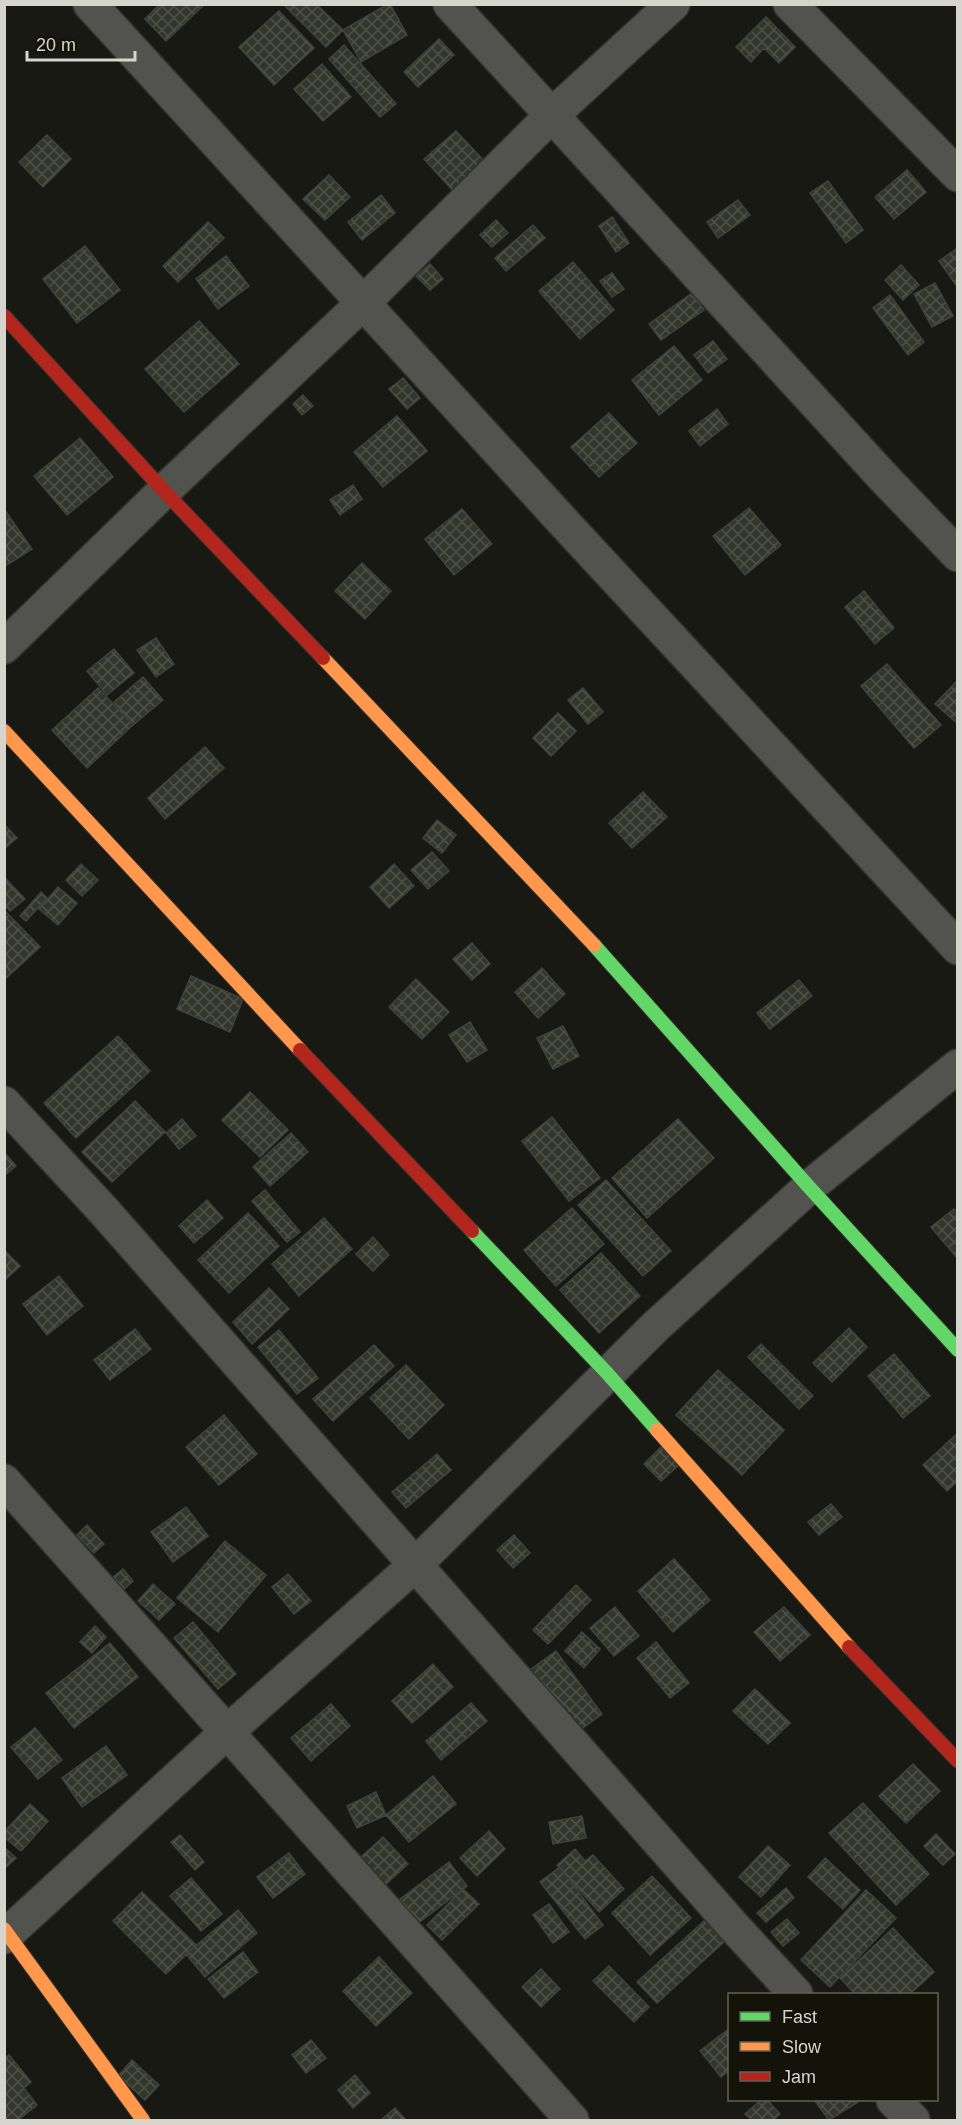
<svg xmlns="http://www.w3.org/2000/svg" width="962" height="2125" font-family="Helvetica,sans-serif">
<defs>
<pattern id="building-cross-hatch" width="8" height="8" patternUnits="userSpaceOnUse" patternTransform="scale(1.5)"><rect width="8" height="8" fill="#32362b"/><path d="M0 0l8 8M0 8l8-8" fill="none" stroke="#4f5249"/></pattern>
</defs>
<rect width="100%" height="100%" fill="#191914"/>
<path fill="url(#building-cross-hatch)" stroke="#41423e" stroke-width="1.5" d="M160 4H205L166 41 145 19Z
M283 4H316L343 30 326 47Z
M388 4H390L407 35 361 62 343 30Z
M279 11 314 48 274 85 239 47Z
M766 17 795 47 779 63 764 48 751 62 736 47Z
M439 39 454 55 418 87 404 72Z
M344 45 396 104 380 117 329 59Z
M322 64 351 97 323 121 294 89Z
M456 131 486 163 454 192 424 159Z
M47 135 71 159 43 187 19 162Z
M907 170 926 192 894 219 875 197Z
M329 175 350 197 325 220 303 199Z
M828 181 863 230 846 243 810 193Z
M381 195 395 213 362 240 348 222Z
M738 200 750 215 718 238 707 222Z
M612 217 629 243 616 252 599 226Z
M496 220 508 233 492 247 480 235Z
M208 222 224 238 178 282 163 266Z
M533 225 545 238 506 271 495 258Z
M85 246 120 290 77 323 43 279Z
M958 248V288L939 261Z
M226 256 249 286 218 309 196 279Z
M573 262 614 310 580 339 539 291Z
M430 264 443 279 430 290 416 276Z
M901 265 919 285 903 300 885 280Z
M612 273 624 289 612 297 600 281Z
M935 283 953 316 932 327 914 294Z
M692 293 704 310 661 340 649 324Z
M890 295 924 342 908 355 873 308Z
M199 321 239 364 184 412 145 369Z
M713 341 727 359 708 373 694 355Z
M674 346 702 380 659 415 632 380Z
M403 378 420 398 407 409 389 389Z
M303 395 313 406 302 415 293 404Z
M717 409 728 424 700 446 689 431Z
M609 413 637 443 599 477 571 447Z
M397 416 427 451 383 487 354 452Z
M80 438 113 477 67 515 34 476Z
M353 485 362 499 340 515 330 500Z
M749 508 781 545 745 575 713 536Z
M4 509 32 549 4 567Z
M462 509 492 544 454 575 425 539Z
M362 563 391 591 365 619 335 591Z
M864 591 894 628 875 644 845 607Z
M156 638 174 664 156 677 137 650Z
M114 649 134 673 107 695 87 671Z
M887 664 941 725 914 748 861 686Z
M143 677 163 700 133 725 114 702Z
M956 682 958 683V724L935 704Z
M98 688 133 725 87 768 52 730Z
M583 688 603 712 588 724 568 700Z
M558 713 576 731 551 756 533 738Z
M205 747 224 768 165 819 148 798Z
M643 792 667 817 632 848 609 823Z
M437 820 456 835 442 853 423 838Z
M4 824 17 838 4 849Z
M432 852 449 871 428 889 411 870Z
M81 864 98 880 82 896 66 880Z
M394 864 414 886 389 908 370 887Z
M6 879 25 899 10 911 4 905V881Z
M58 887 77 903 58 925 39 909Z
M41 892 47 898 26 921 20 916Z
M4 910 40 947 4 980Z
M472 943 490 964 472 980 453 959Z
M542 968 565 994 538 1018 515 992Z
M191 976 243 999 230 1032 177 1009Z
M416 979 449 1012 422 1039 389 1007Z
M799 980 812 996 770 1029 757 1013Z
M470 1022 487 1050 467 1062 449 1035Z
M563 1026 579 1056 553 1069 537 1038Z
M118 1036 150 1071 76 1138 44 1103Z
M250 1092 288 1130 260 1157 222 1120Z
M135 1101 165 1132 112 1182 82 1152Z
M552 1117 600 1178 569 1201 522 1141Z
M182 1119 196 1136 179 1149 166 1133Z
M678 1119 714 1158 647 1218 612 1178Z
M291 1133 308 1152 270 1186 253 1167Z
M4 1152 16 1166 4 1176Z
M606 1180 671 1251 643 1276 578 1205Z
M265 1190 300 1232 287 1242 252 1201Z
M207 1200 223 1218 194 1243 179 1226Z
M572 1208 604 1244 556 1286 524 1250Z
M954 1209 958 1213V1259L931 1227Z
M248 1213 279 1246 229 1293 198 1260Z
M324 1218 352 1249 299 1296 272 1264Z
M373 1237 389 1255 373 1271 356 1254Z
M4 1250 20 1266 4 1281Z
M601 1253 640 1296 599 1333 560 1290Z
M59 1276 83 1306 47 1335 23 1304Z
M269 1288 289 1309 252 1344 233 1322Z
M849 1328 867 1347 832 1382 813 1363Z
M135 1329 151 1349 110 1380 94 1360Z
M279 1330 318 1378 297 1394 258 1347Z
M761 1344 813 1396 799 1409 748 1357Z
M374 1345 394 1366 333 1421 313 1399Z
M894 1354 930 1396 903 1418 868 1376Z
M406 1365 444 1405 409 1439 370 1398Z
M718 1370 784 1430 742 1475 676 1415Z
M224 1415 257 1454 219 1485 186 1447Z
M958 1433V1481L947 1491 923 1465Z
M661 1447 679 1465 661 1481 644 1464Z
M437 1454 451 1470 406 1508 392 1492Z
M831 1504 842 1517 819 1535 808 1522Z
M186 1507 208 1536 173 1562 151 1532Z
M87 1525 104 1544 94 1553 77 1535Z
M514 1535 530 1553 513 1568 497 1550Z
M225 1541 266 1575 218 1632 177 1598Z
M674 1559 710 1600 673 1632 638 1591Z
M123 1569 133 1581 123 1590 112 1578Z
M288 1574 311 1601 294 1614 272 1587Z
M153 1584 175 1604 159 1620 138 1601Z
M576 1585 591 1600 548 1644 533 1630Z
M615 1607 639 1636 614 1656 590 1628Z
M784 1607 810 1635 780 1661 754 1632Z
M193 1622 236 1674 218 1689 174 1638Z
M95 1626 106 1637 92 1653 80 1642Z
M582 1632 600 1649 584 1668 565 1651Z
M656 1642 689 1683 670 1698 637 1658Z
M110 1643 138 1677 74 1728 46 1693Z
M556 1651 602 1714 576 1733 530 1670Z
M433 1664 453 1687 412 1723 392 1701Z
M755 1689 790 1723 768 1744 733 1711Z
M471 1703 487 1721 441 1760 426 1741Z
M331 1704 350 1726 311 1761 291 1738Z
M35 1728 62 1760 38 1779 11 1747Z
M106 1746 127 1775 82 1807 62 1778Z
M913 1764 940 1791 906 1823 879 1796Z
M433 1776 456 1804 409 1842 386 1815Z
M376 1792 386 1815 357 1828 347 1806Z
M863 1803 929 1874 896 1905 829 1833Z
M30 1804 48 1821 21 1851 4 1837V1832Z
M582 1816 586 1838 553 1844 549 1822Z
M489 1831 505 1849 477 1876 460 1858Z
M936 1834 955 1854 943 1865 924 1846Z
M180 1835 204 1862 195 1870 171 1842Z
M383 1837 408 1864 385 1885 360 1858Z
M768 1846 790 1865 761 1897 739 1877Z
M4 1847 16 1858 4 1869Z
M575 1849 585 1861 593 1855 624 1889 599 1912 557 1865Z
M289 1853 305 1874 273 1898 257 1877Z
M825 1858 860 1890 843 1909 808 1877Z
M449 1862 467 1886 417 1924 399 1900Z
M560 1867 603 1925 585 1939 540 1882Z
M652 1876 691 1918 650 1955 612 1913Z
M191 1878 222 1914 201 1931 170 1896Z
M786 1888 794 1898 766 1922 757 1913Z
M463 1889 479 1904 442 1940 427 1925Z
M866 1890 896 1918 830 1987 801 1960Z
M142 1892 196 1945 166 1974 113 1921Z
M549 1904 569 1932 553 1943 533 1915Z
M238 1910 257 1933 205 1977 186 1954Z
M787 1919 799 1933 783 1946 771 1932Z
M705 1920 724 1942 657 2003 637 1982Z
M893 1928 934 1972 910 1994H855L840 1978Z
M243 1952 258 1972 224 1998 208 1979Z
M379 1957 412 1993 376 2026 343 1991Z
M609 1966 649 2007 634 2022 593 1981Z
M541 1969 560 1989 541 2007 522 1987Z
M730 2028V2070L721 2077 700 2051Z
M311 2040 326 2058 306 2073 292 2055Z
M9 2055 31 2082 24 2088 37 2105 18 2120H4V2059Z
M132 2060 159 2085 145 2100 118 2076Z
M355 2075 370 2093 353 2108 338 2090Z
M761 2100H767L780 2114 773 2120H752L745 2114Z
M814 2100H856L858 2102 829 2120Z
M395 2108 406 2120H381Z"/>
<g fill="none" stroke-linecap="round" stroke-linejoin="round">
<g stroke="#32322e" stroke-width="36">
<path id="street" d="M90 4 556 514 958 948
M450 4 884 478 958 555
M790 4 958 175
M4 647 164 491 363 303 551 116 673 4
M4 1103 103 1210 735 1928 796 1994
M4 1481 572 2120
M4 1937 227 1732 414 1566 656 1326 809 1187 958 1066
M893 2100 913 2120"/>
</g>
<g stroke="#32322e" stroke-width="16">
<path id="fast" d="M594 945 809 1187 958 1350
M472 1231 607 1373 657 1430"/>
</g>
<g stroke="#32322e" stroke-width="16">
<path id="slow" d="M323 658 594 945
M4 731 300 1050
M657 1430 849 1647
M4 1929 143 2120"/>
</g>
<g stroke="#32322e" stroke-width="16">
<path id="jam" d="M4 316 164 491 323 658
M300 1050 472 1231
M849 1647 958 1761"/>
</g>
<use href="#street" stroke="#52524e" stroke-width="33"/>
<use href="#fast" stroke="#63d668" stroke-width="14"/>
<use href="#slow" stroke="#ff974d" stroke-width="14"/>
<use href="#jam" stroke="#b3261e" stroke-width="14"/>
</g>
<rect width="962" height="2125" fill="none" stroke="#d5d5ce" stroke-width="12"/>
<rect x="728" y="1993" width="210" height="108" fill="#131309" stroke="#616158" stroke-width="1.5"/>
<rect x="740" y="2012" width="30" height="9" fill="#63d668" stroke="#616158" stroke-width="1.5"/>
<text x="782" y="2023" font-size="18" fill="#d5d5ce">Fast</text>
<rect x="740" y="2042" width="30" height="9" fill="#ff974d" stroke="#616158" stroke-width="1.5"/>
<text x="782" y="2053" font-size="18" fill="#d5d5ce">Slow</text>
<rect x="740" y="2072" width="30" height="9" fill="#b3261e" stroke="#616158" stroke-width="1.5"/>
<text x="782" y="2083" font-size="18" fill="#d5d5ce">Jam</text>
<path d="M27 51v9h108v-9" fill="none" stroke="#d5d5ce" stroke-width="3"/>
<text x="36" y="51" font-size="18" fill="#d5d5ce" stroke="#131309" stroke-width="4.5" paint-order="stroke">20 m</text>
</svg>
